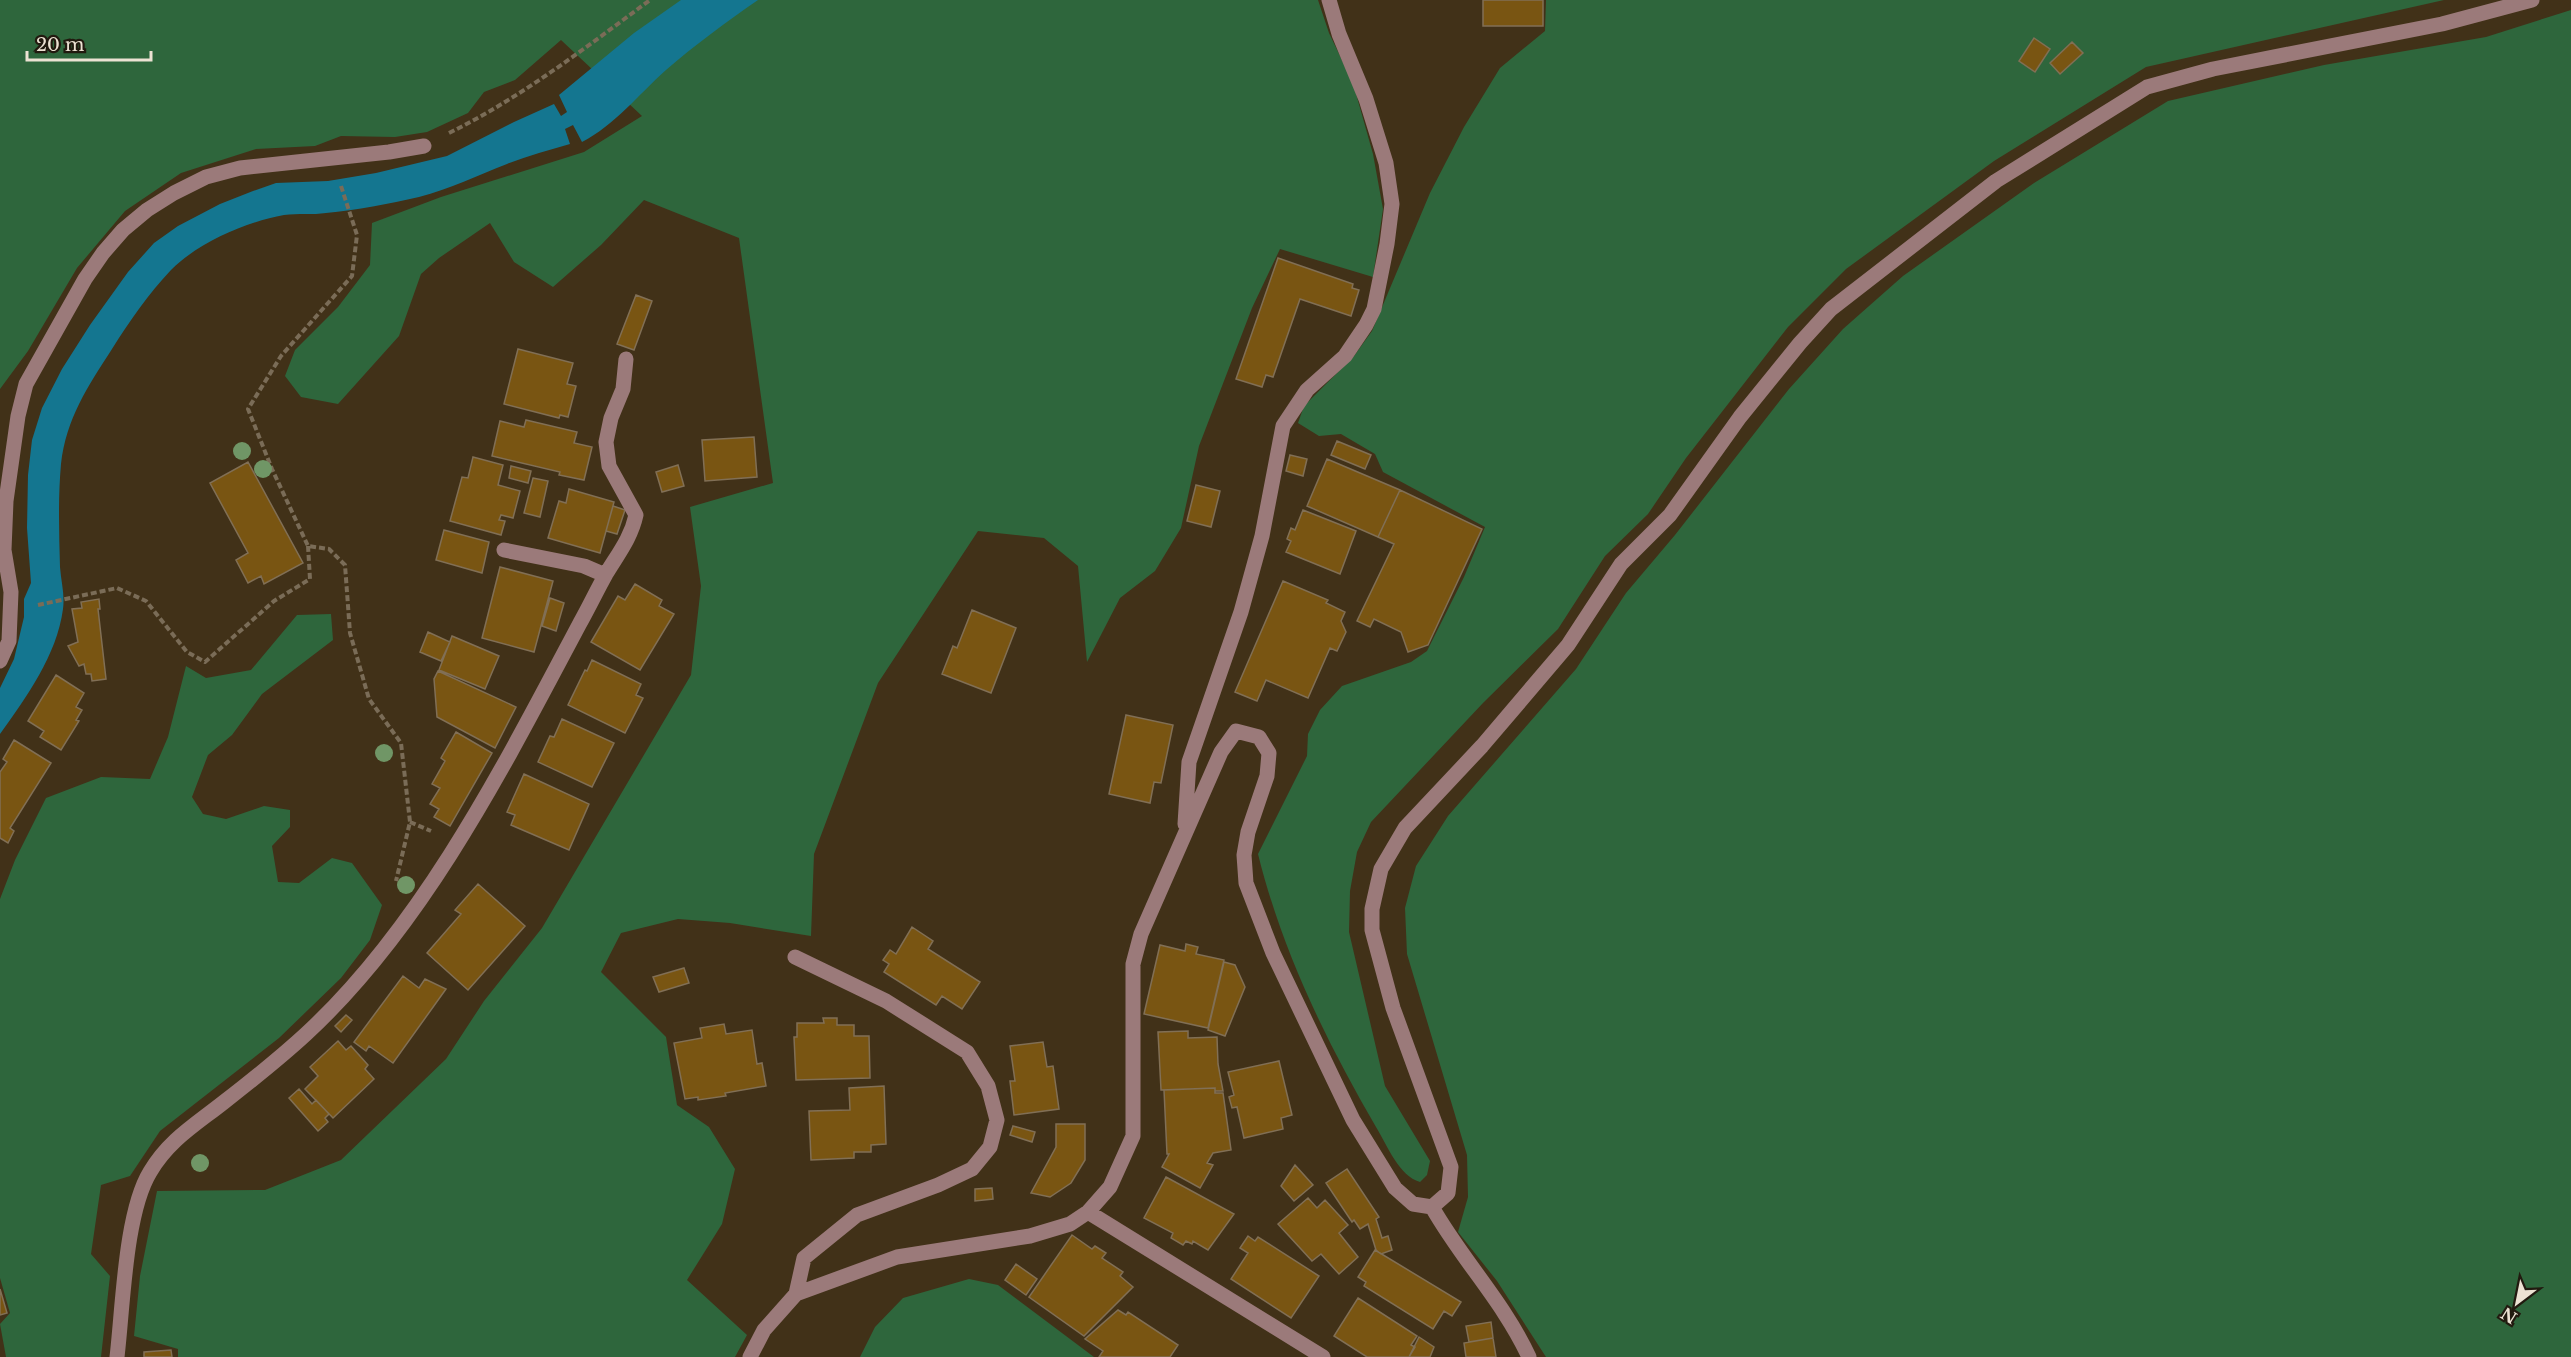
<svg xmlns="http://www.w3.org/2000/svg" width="2571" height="1357" font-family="'Libre Baskerville',serif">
<rect width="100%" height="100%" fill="#413118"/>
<path fill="#2e663c" d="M0 0H1318L1329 33 1353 83 1373 154 1383 209 1373 277 1280 249 1252 308 1199 446 1181 528 1155 571 1120 598 1087 662 1078 566 1044 538 978 531 878 683 814 854 811 936 730 923 678 919 621 933 601 972 666 1037 677 1105 709 1127 735 1169 722 1224 687 1280 747 1335 735 1357H178V1349L134 1336 140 1276 157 1191 265 1190 341 1160 446 1059 484 1001 542 928 691 675 701 586 690 507 773 483 739 238 644 200 601 245 553 287 514 262 490 223 439 258 421 274 399 336 338 404 301 397 285 376 295 350 338 307 370 265 372 223 441 197 584 152 642 116 561 40 515 80 484 92 468 113 427 132 395 137 341 136 315 146 256 149 181 173 125 211 77 268 28 351 0 389Z
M1546 0H2444L2146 67 1994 161 1846 269 1788 327 1686 458 1648 514 1605 556 1558 629 1483 703 1371 822 1357 852 1350 891 1349 932 1385 1086 1430 1161 1427 1175 1420 1182C1399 1176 1387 1145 1376 1127 1326 1041 1282 951 1258 854L1307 756 1308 734 1320 710 1342 686 1411 662 1427 651 1464 577 1485 527 1383 472 1375 454 1341 434 1319 436 1298 423 1304 406 1354 356 1372 331 1430 193 1464 127 1500 68 1545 31Z
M2571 10V1357H1546L1497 1281 1458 1232 1468 1197 1467 1155 1407 954 1405 908 1416 866 1448 816 1576 669 1626 593 1675 535 1789 389 1843 329 1903 276 2034 183 2168 101 2324 65 2486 37Z
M331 614 333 640 262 694 232 735 208 755 192 797 203 814 226 819 264 806 290 810V827L272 846 278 882 299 883 332 858 352 863 382 905 370 940 341 978 279 1038 160 1131 130 1176 101 1185 91 1254 110 1276 101 1357H6L0 1324 10 1313 0 1278V899L15 860 46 798 101 777 150 779 168 737 186 666 206 678 251 670 297 615Z
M969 1279 998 1285 1094 1357H860L875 1327 903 1298Z"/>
<path fill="#147690" d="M681 0H758C726 22 695 45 666 70 638 95 615 125 582 142L573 125 565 129 570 144C549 150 528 156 507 164 478 175 450 189 419 197 389 204 357 210 326 213 313 215 298 213 284 215 246 222 199 242 171 270 149 293 129 322 112 349 88 386 66 419 61 464 58 498 59 533 60 567 61 581 65 595 63 609 57 655 26 698 0 734V688L14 659 24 617V599L31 583 27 528 28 475 32 440 42 408 62 369 90 325 128 272 154 243 178 226 220 204 253 191 276 183 328 181 376 173 447 156 514 122 554 104 561 116 567 112 559 95 634 33Z"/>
<path fill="#795512" stroke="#816f55" stroke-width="1.5" d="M1483 0H1543V26H1483Z
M2034 38 2050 49 2035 72 2019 61Z
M2072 42 2083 53 2060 74 2050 63Z
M1278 258 1353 284 1352 288 1359 290 1351 316 1300 299 1273 377 1266 375 1262 387 1236 379Z
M636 295 652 301 634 350 617 344Z
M518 349 573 363 567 384 576 386 568 417 560 415 559 418 504 404Z
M526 420 577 432 574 443 592 447 584 480 559 475 560 472 492 456 500 421 524 427Z
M754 437 757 477 705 481 702 440Z
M1337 441 1371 455 1365 469 1331 455Z
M1290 455 1307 459 1303 476 1286 471Z
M473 457 503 465 498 485 520 491 513 518 501 515 499 520 505 521 501 535 450 521 462 477 468 478Z
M1327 459 1400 490 1378 537 1307 506Z
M248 462 303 563 264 584 261 576 248 583 236 560 248 553 210 483Z
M678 465 684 486 662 492 656 472Z
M511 466 531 471 528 483 509 478Z
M533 478 548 481 540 517 524 513Z
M1196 485 1220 491 1211 527 1187 521Z
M569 489 614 502 600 553 548 538 559 501 566 503Z
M1400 490 1482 529 1428 645 1408 652 1401 632 1374 619 1370 627 1357 621 1394 544 1378 537Z
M613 506 625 510 617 534 606 531Z
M1303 510 1356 531 1340 574 1286 552 1291 541 1287 539 1291 528 1295 530Z
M444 530 489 542 482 573 436 560Z
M500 567 553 581 534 652 482 638Z
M1283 581 1328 600 1326 603 1345 612 1341 621 1346 632 1337 651 1330 648 1308 698 1266 680 1257 701 1235 692Z
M635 584 662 600 659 606 674 614 640 670 591 642 618 596 625 600Z
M550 598 564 603 556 631 542 626Z
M99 599 100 609H98L106 679 92 681 91 674H86L84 664 79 666 68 646 78 642 72 609 82 608 81 602Z
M972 610 1016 628 991 693 942 674 953 646 957 648Z
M428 632 450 642 441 661 420 652Z
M452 636 499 656 485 689 439 670Z
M592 660 641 684 636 695 643 698 625 733 568 705 585 670 587 671Z
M438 671 516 707 495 748 437 717 434 679Z
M56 675 84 693 76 707 82 710 76 720 79 721 61 750 40 737 44 731 28 721Z
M1126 715 1173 725 1161 783 1154 782 1150 803 1109 794Z
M562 719 614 743 592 787 538 762 550 736 554 737Z
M456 732 492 753 450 826 434 817 439 809 430 804 440 788 432 784 445 761 441 758Z
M14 740 51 763 10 828 14 831 8 843 0 838V772L7 762 3 759Z
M524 774 589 804 569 850 511 825 515 815 507 812Z
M478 884 525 926 468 990 427 953 461 914 455 910Z
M912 927 933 941 928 949 980 982 962 1009 942 996 936 1005 884 972 889 964 883 960 890 950 896 954Z
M1186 944 1198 947 1196 954 1224 960 1208 1028 1144 1014 1160 945 1185 951Z
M1224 962 1235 965 1245 987 1225 1036 1208 1030Z
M684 968 689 983 659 992 653 977Z
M403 976 419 988 425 979 446 989 393 1063 369 1046 366 1051 354 1042Z
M346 1015 352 1020 341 1032 335 1026Z
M823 1018H837V1025H854V1036H869L870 1078 796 1080 794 1037H797V1023H824Z
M724 1024 726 1034 752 1030 757 1064 762 1063 766 1086 725 1093 726 1096 698 1100V1097L685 1099 674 1043 702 1038 700 1028Z
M1188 1031V1038L1217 1037 1218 1064 1223 1091H1215V1088L1161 1090 1158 1032Z
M338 1041 346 1050 351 1046 368 1065 365 1069 374 1079 333 1118 305 1089 318 1076 310 1067Z
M1043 1042 1047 1067 1053 1066 1059 1109 1014 1115 1010 1081H1015L1010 1046Z
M1279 1061 1292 1115 1281 1118 1283 1129 1244 1138 1237 1107 1232 1108 1229 1097 1234 1095 1228 1072Z
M884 1086 886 1144 871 1145V1152H854V1158L811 1160 809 1111 850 1110 849 1088Z
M1215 1088V1093H1223L1231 1150 1213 1153 1207 1163 1213 1165 1200 1188 1162 1167 1169 1154H1167L1164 1090Z
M299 1089 312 1104 316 1100 329 1114 325 1118 328 1122 318 1131 289 1098Z
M1056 1124H1085V1160L1071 1183 1050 1197 1031 1193 1056 1147Z
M1013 1126 1035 1132 1032 1142 1010 1135Z
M1295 1165 1313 1185 1294 1201 1281 1186Z
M1347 1169 1379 1217 1376 1219 1382 1238 1388 1236 1392 1250 1381 1254 1376 1250 1368 1224 1360 1229 1354 1220 1352 1222 1326 1183Z
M1166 1177 1234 1214 1208 1250 1193 1241 1192 1244 1186 1241 1183 1245 1171 1238 1173 1233 1144 1218Z
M992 1188 993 1199 975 1201V1189Z
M1308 1198 1317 1208 1325 1200 1348 1225 1339 1233 1358 1257 1339 1274 1321 1254 1312 1261 1278 1224Z
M1072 1235 1092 1249 1095 1246 1106 1253 1102 1258 1123 1272 1120 1276 1133 1287 1084 1336 1029 1297Z
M1248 1236 1255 1241 1258 1237 1319 1276 1291 1318 1231 1279 1248 1253 1240 1248Z
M1375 1250 1461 1302 1452 1316 1444 1311 1433 1329 1364 1286 1366 1282 1358 1277Z
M1016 1264 1037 1279 1026 1295 1005 1280Z
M0 1289 7 1313 0 1315Z
M1358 1298 1417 1336 1411 1345 1415 1347 1409 1357H1367L1334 1336Z
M1118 1310 1126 1315 1128 1312 1178 1345 1170 1357H1099L1103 1351 1085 1339Z
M1491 1322 1493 1338 1469 1342 1466 1326Z
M1419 1337 1434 1347 1430 1357H1409Z
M1493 1338 1496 1357H1466L1464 1343Z
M171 1350 172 1357H144V1352Z"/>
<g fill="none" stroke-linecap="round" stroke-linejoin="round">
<path stroke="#7a6c57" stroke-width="4" stroke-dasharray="6 3" stroke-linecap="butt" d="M449 133C522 97 585 48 650 0
M341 186 357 235 352 276 281 356 248 409 272 469 308 546 329 549 345 565 350 633 369 699 401 743 410 822 396 881
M38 605 117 588 146 601 187 652 205 662 274 601 310 579 308 546
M410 822 431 831"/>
<path stroke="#9b7a7a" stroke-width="15" d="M504 550 584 566 605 575
M0 661 9 641 11 592 4 550 6 501 18 416 26 384 85 279 103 253 123 230 147 210 174 193 206 177 240 168 389 152 424 146
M1185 824 1189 762 1241 612 1262 536 1283 426 1307 390 1345 356 1366 325 1374 309 1387 244 1392 204 1386 163 1366 99 1339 34 1329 0
M795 957 886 1001 967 1052 988 1086 997 1120 990 1147 972 1169 938 1185 857 1215 804 1258 796 1294
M1432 1207C1462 1260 1503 1301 1529 1357
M1088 1212 1323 1357
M117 1357C123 1307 125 1213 150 1172 169 1140 195 1125 224 1102 251 1081 280 1058 306 1034 424 925 505 764 580 623 589 607 597 590 606 574 618 554 631 538 636 515L609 466 606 442 611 418 623 389 626 359
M750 1357 764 1330 796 1294 897 1257 1030 1236 1070 1224 1088 1212 1110 1187 1133 1136V964L1141 934 1221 752 1236 731 1259 737 1269 753 1267 776 1248 832 1244 855 1246 883 1273 953 1353 1120 1395 1188 1413 1204 1432 1207 1448 1193 1451 1167 1393 1008 1372 930V909L1381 869 1405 828 1482 746 1568 645 1621 564 1670 515 1740 417 1800 343 1831 309 1996 181 2147 87 2213 69 2442 24 2532 0"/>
</g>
<g fill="#709666">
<circle cx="242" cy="451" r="9"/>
<circle cx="263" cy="469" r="9"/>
<circle cx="384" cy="753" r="9"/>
<circle cx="406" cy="885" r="9"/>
<circle cx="200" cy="1163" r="9"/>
</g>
<g transform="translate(2517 1303) rotate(212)" stroke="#211a0f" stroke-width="4.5" paint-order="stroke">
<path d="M0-4.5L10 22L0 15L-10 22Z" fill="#ece2d3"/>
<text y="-9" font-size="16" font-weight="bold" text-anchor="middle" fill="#ece2d3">N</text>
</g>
<path d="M27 51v9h124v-9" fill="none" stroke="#ece2d3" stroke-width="3"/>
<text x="36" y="51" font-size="18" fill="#ece2d3" stroke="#211a0f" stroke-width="4.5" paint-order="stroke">20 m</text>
</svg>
